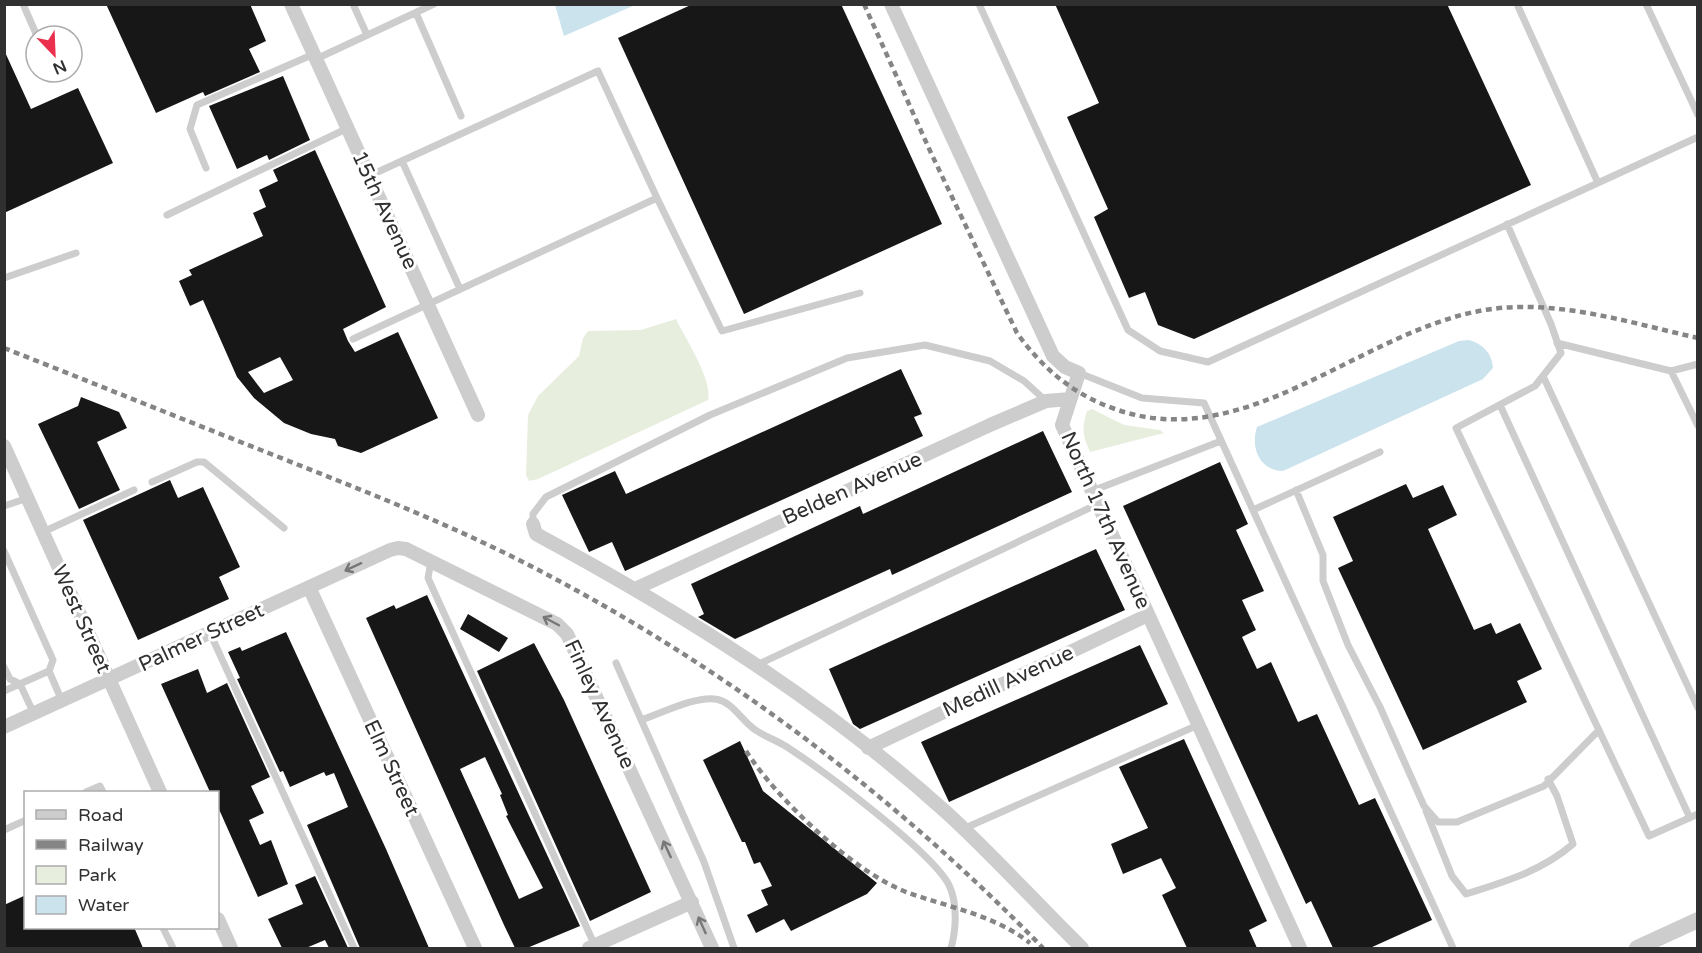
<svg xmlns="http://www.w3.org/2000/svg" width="1702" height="953" font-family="'Varela Round',sans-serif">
<rect width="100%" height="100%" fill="#fff"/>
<path fill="#e8eede" d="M676 319C685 338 713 380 708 400L538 479 529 481 526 475 528 415 538 396 579 356 583 338 588 331 641 330Z
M1092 409 1124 425 1160 430 1164 433 1090 452C1083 436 1081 429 1087 411Z"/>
<path fill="#cae3ed" d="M555 5V4L635 5 564 36Z
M1469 340C1483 344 1492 353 1493 368L1483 379 1283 471C1260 471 1250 448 1257 427L1459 341Z"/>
<path fill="#171717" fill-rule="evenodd" d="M106 4H250L266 41 249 49 260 72 205 96 203 92 156 113Z
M693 4H841L942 224 744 314 618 38Z
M1055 4H1447L1531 185 1194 339 1158 325 1145 292 1129 298 1094 217 1108 209 1067 117 1099 103Z
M4 50 31 109 78 88 113 163 4 213Z
M283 76 310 140 269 160 267 155 237 169 209 106Z
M315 150 386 307 343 329 348 341 355 352 398 332 438 418 361 453 338 446 335 439 311 434 284 423 254 398 237 377 203 300 190 306 179 281 192 275 189 270 263 236 253 213 266 207 259 190 278 181 273 170ZM280 357 293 380 264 393 248 372Z
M901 369 922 414 914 417 923 436 625 571 612 542 589 552 562 495 615 471 626 494Z
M81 397 119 412 127 428 97 442 120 490 79 509 38 424 78 406Z
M1043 431 1072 492 892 575 890 569 735 639 698 617 704 614 691 584 860 506 863 514Z
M1220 462 1248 524 1236 530 1264 591 1242 600 1256 630 1242 637 1257 669 1271 662 1298 722 1317 714 1359 805 1375 798 1432 920 1370 948H1333L1311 901 1306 904 1123 506Z
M170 480 178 498 203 487 240 567 219 577 229 599 138 640 83 520Z
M1406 484 1413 498 1443 485 1457 515 1428 529 1474 630 1491 623 1496 634 1520 623 1542 669 1517 681 1527 702 1423 750 1338 568 1353 561 1333 517Z
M1096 549 1125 610 860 729 853 724 829 669Z
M427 595 580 926 527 948H515L504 925 366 618 394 605 396 609ZM485 757 502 794 500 795 508 815 506 816 543 888 519 899 460 769Z
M468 614 508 638 499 652 460 629Z
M286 632 386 849 429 948H360L307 825 348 807 334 773 326 776 324 772 290 787 283 771 280 772 237 679 240 678 228 652 240 647 242 651Z
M534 643 564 700 651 892 590 921 477 671Z
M1140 645 1168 704 949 802 921 742Z
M198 669 207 693 227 683 270 777 251 786 264 813 249 820 260 845 271 840 288 884 258 897 218 807V792H210L161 684Z
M1184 739 1267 921 1249 930 1257 948H1187L1162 895 1176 888 1161 858 1123 874 1111 844 1148 828 1119 767Z
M740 741 763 791 877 883 867 894 791 931 784 919 756 933 747 915 768 905 761 890 772 886 760 862 754 864 745 842H742L703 760Z
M315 876 348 948H329L325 940 306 948H282L268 919 303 904 295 885Z
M26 895V927H134L143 948H4V905Z"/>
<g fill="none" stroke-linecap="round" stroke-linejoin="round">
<path stroke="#cdcdcd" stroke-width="7" d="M23 4 37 36
M353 4 367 35
M979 4 1128 330 1160 351 1208 362 1698 137
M1517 4 1598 183
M1646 4 1698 115
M416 13 461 116
M316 59 434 4
M402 161 460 289
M206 168 190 129 197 105 314 54
M369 176 598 71 657 198
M167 215 348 128
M1507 224 1551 324 1561 353 1535 386 1456 428 1649 836 1698 814
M4 278 76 253
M353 339 657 198 722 331 860 293
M1557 343 1671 371 1698 426
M1671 371 1698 364
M1079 373 1142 398 1204 403 1453 948
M1543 376 1698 708
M1500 405 1690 818
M152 482 197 462H204L284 528
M1296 490 1323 555V581L1348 645 1380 707 1424 806 1438 822H1457L1544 786 1599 730
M1092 491 1221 441
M4 506 28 498
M1253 510 1380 452
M533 524V514L546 497 710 415 847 358 925 345 990 361 1024 381 1046 401
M43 532 134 490
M4 551 53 660 49 671 62 701
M431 561 428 578 595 946
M210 633 354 948
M616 663 704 862 734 948
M759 664 1098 504
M4 667 10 679 20 684 34 714
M4 691 49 671
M641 720C660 714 695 696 715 699 732 701 741 720 754 729 765 737 779 741 790 749 825 772 932 852 949 885 958 904 956 930 951 948
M86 792 100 786 103 792
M1426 811 1452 876 1466 894C1504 882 1542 871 1573 844L1557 796 1548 779
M963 829 1198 725
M4 830 26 820
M163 928 173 948"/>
<path stroke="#cdcdcd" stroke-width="14" d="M291 4 478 415
M891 4 1053 356 1065 367 1079 373 1062 425 1300 948
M4 446 160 792
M533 524 536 534C684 614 822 700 947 813 994 856 1037 904 1082 948
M309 587 475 948
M637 588 990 425 1046 401 1070 399
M4 727 390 550 398 548 406 549 557 624 567 634 712 948
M868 748 1148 615
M218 919 231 948
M589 948 692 902"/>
<path stroke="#cdcdcd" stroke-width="16" d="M1637 948 1698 920"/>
<path stroke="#858585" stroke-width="4.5" stroke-dasharray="6 4.5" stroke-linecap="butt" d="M864 4 931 153 1017 333C1042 368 1074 395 1115 409 1244 455 1358 334 1479 311 1552 297 1626 322 1698 338
M4 348C93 383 182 419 271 454 354 487 437 519 517 559 713 658 890 791 1043 948
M746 751C777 799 855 874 909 893 951 908 994 915 1030 943"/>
</g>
<defs><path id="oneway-shaft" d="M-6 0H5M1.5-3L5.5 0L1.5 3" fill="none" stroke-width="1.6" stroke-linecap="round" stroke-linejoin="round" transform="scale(1.5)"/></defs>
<g stroke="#777">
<use href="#oneway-shaft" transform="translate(353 567) rotate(155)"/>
<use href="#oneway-shaft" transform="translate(551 621) rotate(-152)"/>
<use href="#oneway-shaft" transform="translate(667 849) rotate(-115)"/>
<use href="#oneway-shaft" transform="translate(702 925) rotate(-114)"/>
</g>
<g text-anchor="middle" stroke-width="6" stroke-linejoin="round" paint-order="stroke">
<g font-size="21" fill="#303030" stroke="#fff">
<text transform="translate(385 210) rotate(65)" y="7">15th Avenue</text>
<text transform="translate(852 488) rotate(-24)" y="7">Belden Avenue</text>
<text transform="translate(1106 520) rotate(66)" y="7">North 17th Avenue</text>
<text transform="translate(82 619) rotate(66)" y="7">West Street</text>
<text transform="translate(201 637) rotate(-25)" y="7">Palmer Street</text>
<text transform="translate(1008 681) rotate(-25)" y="7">Medill Avenue</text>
<text transform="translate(600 704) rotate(65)" y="7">Finley Avenue</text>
<text transform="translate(392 768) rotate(65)" y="7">Elm Street</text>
</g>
</g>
<rect width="1702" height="953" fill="none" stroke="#303030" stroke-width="12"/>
<rect x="24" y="791" width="195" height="138" fill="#ffffff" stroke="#acacac" stroke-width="1.5"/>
<rect x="36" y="810" width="30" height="9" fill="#cdcdcd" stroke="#acacac" stroke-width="1.5"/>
<text x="78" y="821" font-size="18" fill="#303030">Road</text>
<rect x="36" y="840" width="30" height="9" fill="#858585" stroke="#acacac" stroke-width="1.5"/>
<text x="78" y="851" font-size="18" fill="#303030">Railway</text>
<rect x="36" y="866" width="30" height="18" fill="#e8eede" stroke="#acacac" stroke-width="1.5"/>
<text x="78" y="881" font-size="18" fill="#303030">Park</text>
<rect x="36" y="896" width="30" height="18" fill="#cae3ed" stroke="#acacac" stroke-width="1.5"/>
<text x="78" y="911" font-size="18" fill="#303030">Water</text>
<g transform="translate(54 54) rotate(157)"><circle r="28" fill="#ffffff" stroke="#acacac" stroke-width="1.5"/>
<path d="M0-4.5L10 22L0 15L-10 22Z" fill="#ea304d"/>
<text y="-9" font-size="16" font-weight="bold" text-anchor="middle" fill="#303030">N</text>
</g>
</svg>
